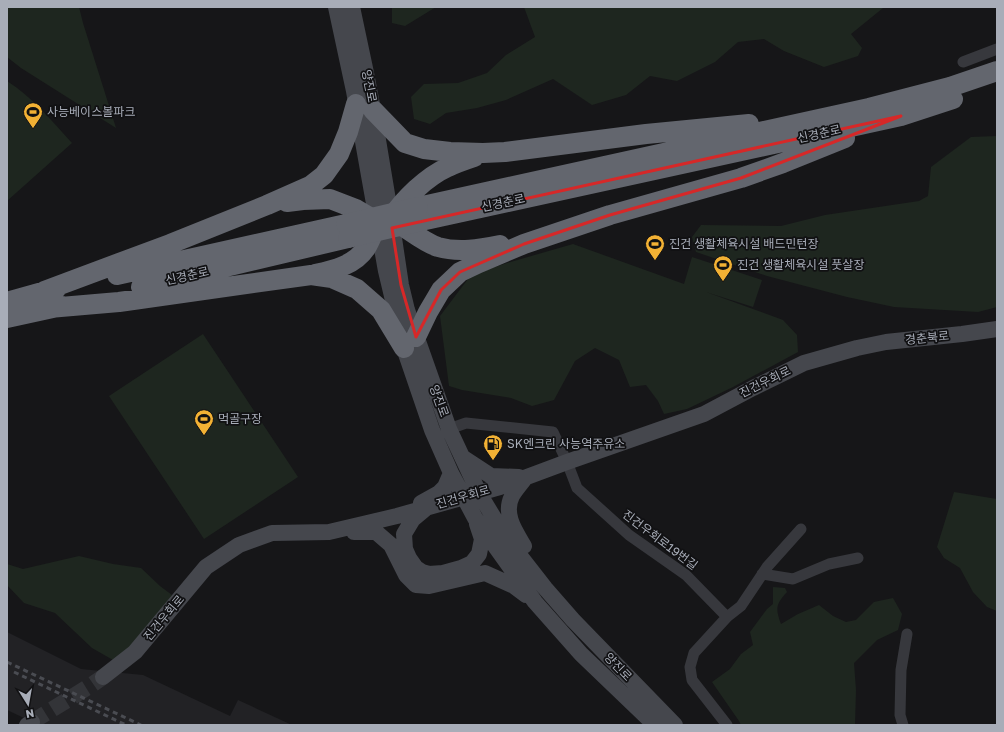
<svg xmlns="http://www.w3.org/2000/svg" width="1004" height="732" font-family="'Golos Text','Noto Sans KR',sans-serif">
<rect width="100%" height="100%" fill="#161618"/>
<path fill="#222225" d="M7 632 81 669 143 675 230 716 238 700 292 725H39L7 710Z"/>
<path fill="#1e261f" d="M7 7H79L83 23 116 128 21 68 7 57Z
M392 7H436L405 26 392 23Z
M524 7H883V8L851 34 862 48 858 56 824 67 784 51 764 39 738 42 715 62 677 81 650 76 626 95 592 105 553 79 506 100 477 108 446 113 430 124 414 119 411 97 424 84 458 83 487 73 506 55 535 37Z
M7 81C32 97 52 121 72 143L7 201Z
M997 136V307L978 312 894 307 847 297 767 276 696 252 692 237 701 225 781 226 825 215 919 201 928 196 931 167 971 137Z
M573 244 684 284 692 257 762 280 753 307 706 292 783 320 797 335 798 352 733 387 687 409 664 414 658 401 646 385 630 387 619 360 595 348 575 361 554 400 532 406 511 398 462 390 449 386 440 316 471 275 507 263Z
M203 334 298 477 204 539 109 396Z
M954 492 997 499V611L987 607 973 592 960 568 944 558 937 547Z
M79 556 113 564 141 568 160 586 172 595 133 648 113 660 92 648 55 613 24 603 7 585V564L23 569Z
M773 587 785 588 787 592C776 604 775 608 781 624L798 614 819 605 833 616 846 622 856 620 874 602 893 598 902 614 898 630 877 640 854 663 856 690 855 725H741L739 721 712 682 730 669 741 654 753 645 750 632 767 609 773 604Z"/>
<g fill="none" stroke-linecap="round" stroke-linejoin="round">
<path stroke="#333438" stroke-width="16" stroke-dasharray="16 8" stroke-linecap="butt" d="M32 722 93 684 103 677"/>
<path stroke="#37383d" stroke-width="11" d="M963 62 997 49
M449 429 466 423 553 432 567 462 577 488 629 535 686 575 727 617
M762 574 793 579 829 564 858 558
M727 725 692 680 690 667 694 653 727 617 741 606 767 567 801 529
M903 725 900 715 901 670 907 634"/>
<path stroke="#45474d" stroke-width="16" d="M336 7 354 91 386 271 405 351 432 430 451 473 475 518 535 602 581 654 655 725
M352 7 366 73 373 110 391 218 401 285 407 310 449 429 479 493 506 538 545 588 573 620 675 725
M462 457 491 476 519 477
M421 503 439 493 445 487 451 473
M425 509 413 519 404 534 405 549 409 558 416 568 422 572 429 574 443 573 461 568 472 563 479 554 482 539 477 524
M354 532H376L391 545 406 575 416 585 429 586 485 573 514 586 526 595
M524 546C515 531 503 514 512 496 515 490 521 484 525 478
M103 677 135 652 206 567 239 545 272 533 329 532 397 516 500 487 567 462 704 414 753 388 804 363 857 348 886 342 962 334 997 329
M27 725 32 722"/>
<path stroke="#63666e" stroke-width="20" d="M373 110 405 143 424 149 450 152 483 153 505 152 646 134 749 124
M287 202 303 200 330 199 356 209 378 222 391 218C404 199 426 177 448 167 456 163 465 160 474 157
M418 207 869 108 950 87 997 71
M393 220C407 228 423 242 438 247 459 253 480 249 500 245
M421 221 901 116 953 99
M315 274C334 270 355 265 366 248 371 240 374 230 378 222
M117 275 346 224
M141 287 348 238
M44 291 170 244 267 205 310 186 324 175 339 154 348 132 356 104
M7 302 57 288
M49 308 119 302 311 275 332 278 357 289 381 310 404 348
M7 318 62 306
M416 337 428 312 441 290 460 272 479 263 524 244 610 215 741 178 783 163 845 138"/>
<path stroke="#4a4c52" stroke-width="3" stroke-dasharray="5 4" stroke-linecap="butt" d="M7 662 141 725
M14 672 126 725"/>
<path stroke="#63666e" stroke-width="20" d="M346 224 418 207
M348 238 421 221"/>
</g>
<path fill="none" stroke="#d62828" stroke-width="3" stroke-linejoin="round" d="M901 116 741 178 610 215 524 244 460 272 441 290 416 337 401 285 392 228Z"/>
<defs>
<g id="stadium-pin" transform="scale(1)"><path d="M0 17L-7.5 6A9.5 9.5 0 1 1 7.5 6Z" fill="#f2b134" stroke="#111113"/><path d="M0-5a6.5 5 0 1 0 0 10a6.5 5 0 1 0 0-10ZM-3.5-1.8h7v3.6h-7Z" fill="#111"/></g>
<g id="fuel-pin" transform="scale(1)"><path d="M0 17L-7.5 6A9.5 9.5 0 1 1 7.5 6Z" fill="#f2b134" stroke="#111113"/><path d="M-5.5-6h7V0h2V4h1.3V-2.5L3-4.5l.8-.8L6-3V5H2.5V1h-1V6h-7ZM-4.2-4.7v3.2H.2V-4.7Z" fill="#111"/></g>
</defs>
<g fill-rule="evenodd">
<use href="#stadium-pin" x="33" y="112"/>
<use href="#stadium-pin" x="655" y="244"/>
<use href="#stadium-pin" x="723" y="265"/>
<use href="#stadium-pin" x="204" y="419"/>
<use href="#fuel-pin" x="493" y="444"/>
</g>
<g text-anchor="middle" stroke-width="3.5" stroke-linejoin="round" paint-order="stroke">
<g font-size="12" fill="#a8adb8" stroke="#111113">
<text transform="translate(369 86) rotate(79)" y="4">양진로</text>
<text transform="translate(819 134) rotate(-13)" y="4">신경춘로</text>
<text transform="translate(503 203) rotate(-12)" y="4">신경춘로</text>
<text transform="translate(187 276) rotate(-13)" y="4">신경춘로</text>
<text transform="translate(927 338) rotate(-6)" y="4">경춘북로</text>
<text transform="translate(765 382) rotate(-26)" y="4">진건우회로</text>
<text transform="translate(439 401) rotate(70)" y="4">양진로</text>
<text transform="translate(463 497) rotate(-16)" y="4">진건우회로</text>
<text transform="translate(660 540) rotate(37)" y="4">진건우회로19번길</text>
<text transform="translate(164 618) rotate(-50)" y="4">진건우회로</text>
<text transform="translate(618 667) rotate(46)" y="4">양진로</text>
</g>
<g font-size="12" fill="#a8adb8" stroke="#111113" text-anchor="start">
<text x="47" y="116">사능베이스볼파크</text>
<text x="669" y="248">진건 생활체육시설 배드민턴장</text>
<text x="737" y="269">진건 생활체육시설 풋살장</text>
<text x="218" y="423">먹골구장</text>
<text x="507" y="448">SK엔크린 사능역주유소</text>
</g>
</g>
<rect width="1004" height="732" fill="none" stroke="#a8adb8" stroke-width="16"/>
<g transform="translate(28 704) rotate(169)" stroke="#111113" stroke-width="3" paint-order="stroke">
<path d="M0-3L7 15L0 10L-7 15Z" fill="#a8adb8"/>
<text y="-6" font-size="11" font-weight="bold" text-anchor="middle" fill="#a8adb8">N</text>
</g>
</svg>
